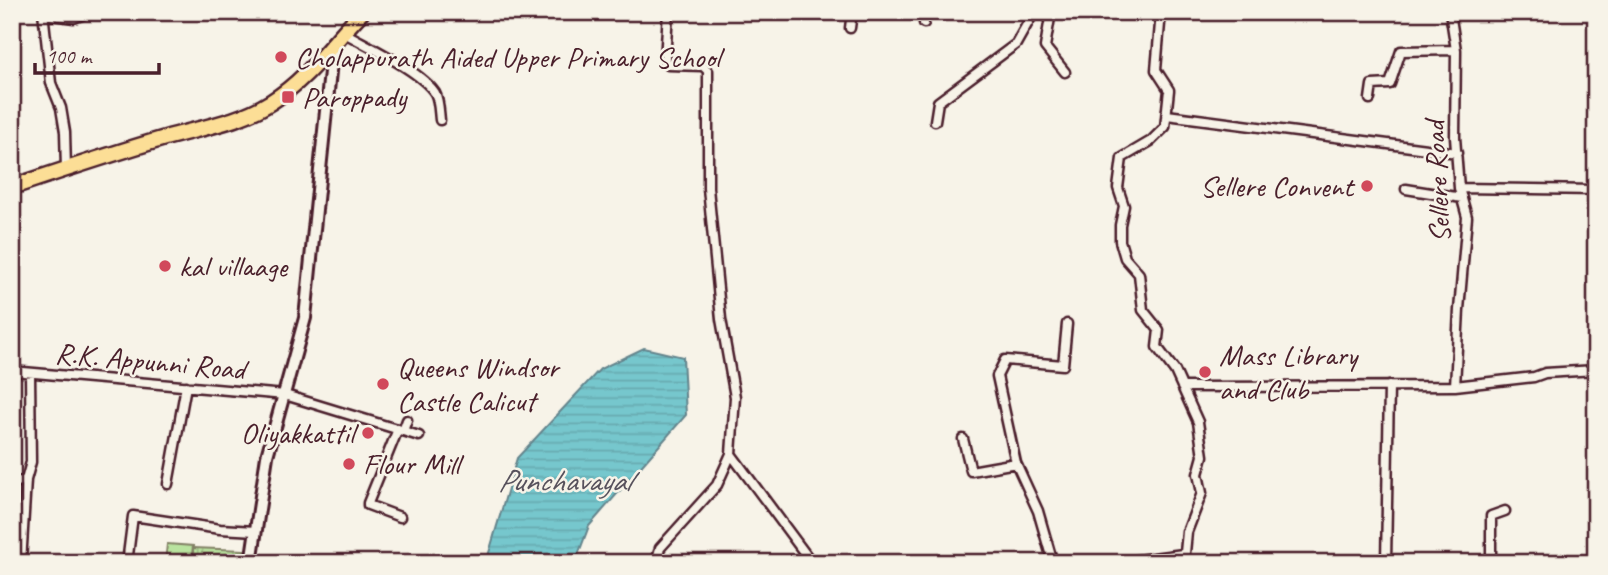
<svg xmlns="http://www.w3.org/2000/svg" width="1608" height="575" font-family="Caveat,sans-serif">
<defs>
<pattern id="park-tufts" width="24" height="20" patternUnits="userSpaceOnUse" patternTransform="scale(1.75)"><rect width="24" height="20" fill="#b9e39f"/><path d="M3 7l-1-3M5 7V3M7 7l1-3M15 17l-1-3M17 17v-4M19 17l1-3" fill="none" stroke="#a1c289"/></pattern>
<pattern id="water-rules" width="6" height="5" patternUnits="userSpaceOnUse" patternTransform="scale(1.75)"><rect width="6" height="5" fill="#76c7cd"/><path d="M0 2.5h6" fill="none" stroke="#68aab0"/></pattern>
</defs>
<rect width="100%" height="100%" fill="#f7f3e8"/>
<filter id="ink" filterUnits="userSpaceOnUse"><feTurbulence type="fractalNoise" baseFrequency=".0143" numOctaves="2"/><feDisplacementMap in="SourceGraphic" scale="14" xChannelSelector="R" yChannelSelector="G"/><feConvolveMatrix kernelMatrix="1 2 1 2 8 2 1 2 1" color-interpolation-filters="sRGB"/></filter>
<g filter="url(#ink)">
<path fill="#b9e39f" stroke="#828165" stroke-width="2" d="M167 544 193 546 191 563H165Z"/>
<path fill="url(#park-tufts)" stroke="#828165" stroke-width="2" d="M193 548 244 550 243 563H193Z"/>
<path fill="url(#water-rules)" stroke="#64848c" stroke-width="2" d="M644 348 683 357 686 415 589 526 575 563H486L517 458 600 369Z"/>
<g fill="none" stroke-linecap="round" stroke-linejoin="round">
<g stroke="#4a1f2b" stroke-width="13">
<path id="street" d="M43 12 51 83 61 108 65 132 66 169
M1051 12 1045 47 1065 72
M1161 12 1156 70 1169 90 1165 127 1151 141 1122 158 1118 188 1124 206 1120 225V241L1125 258 1139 274 1143 310 1159 330 1157 347 1175 371 1198 422 1203 456 1198 474 1202 493 1187 532 1184 563
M43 14 74 18 90 12
M924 23 925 12
M850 28 852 12
M343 32C367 46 421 71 435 93 439 100 439 112 440 120
M1370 99 1372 85 1390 84 1401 51 1456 50
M1167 115 1457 153
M935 121 938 102 1016 44 1034 12
M1459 188 1596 190
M1406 189 1462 198
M12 371 285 395 403 431 407 420
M1455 386 1534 377 1545 373 1596 370
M1182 387 1455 386 1459 310 1467 217 1459 188 1455 137 1456 50 1450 12
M398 429 368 503V505L400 517
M403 431 419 436
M963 439 971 471 1016 463 997 376 1005 360 1063 365 1067 324
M731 454 812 563
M1016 463 1038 511 1053 563
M12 483 26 480 31 462 30 373
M168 484 186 386
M21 563 26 480
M127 563 133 516 220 529 256 531
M656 563 660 548 717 485 731 454 735 397 721 319 708 188V71L703 66 668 65 665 60 668 12
M1115 563 1183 554
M1386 563 1389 386
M1491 563V516L1505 511"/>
</g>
<g stroke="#4a1f2b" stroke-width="16">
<path id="secondary" d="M251 563 267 456 305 318 333 42"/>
</g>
<g stroke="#4a1f2b" stroke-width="19">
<path id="highway" d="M12 187C63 170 114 153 165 138 200 128 240 122 271 102 309 78 331 44 362 12"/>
</g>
<use href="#street" stroke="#f7f3e8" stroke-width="8"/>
<use href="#secondary" stroke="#f7f3e8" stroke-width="10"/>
<use href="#highway" stroke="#fcde96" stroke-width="14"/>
</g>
</g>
<g fill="#d1495b" stroke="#f7f3e8" stroke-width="2.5">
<circle cx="281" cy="57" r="7"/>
<rect x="281" y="90" width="14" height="14" rx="3.5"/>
<circle cx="1367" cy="186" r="7"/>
<circle cx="165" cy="266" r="7"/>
<circle cx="1205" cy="372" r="7"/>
<circle cx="383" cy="384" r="7"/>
<circle cx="368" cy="433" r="7"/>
<circle cx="349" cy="464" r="7"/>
</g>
<g text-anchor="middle" stroke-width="5" stroke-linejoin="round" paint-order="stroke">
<g font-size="30" fill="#4a1f2b" stroke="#f7f3e8" text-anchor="start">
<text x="295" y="67">Cholappurath Aided Upper Primary School</text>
<text x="302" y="107">Paroppady</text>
<text x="1353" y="196" text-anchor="end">Sellere Convent</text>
<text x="179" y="276">kal villaage</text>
<text x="1219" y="365">Mass Library<tspan x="1219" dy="34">and Club</tspan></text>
<text x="397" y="377">Queens Windsor<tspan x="397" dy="34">Castle Calicut</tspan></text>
<text x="354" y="443" text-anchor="end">Oliyakkattil</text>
<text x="363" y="474">Flour Mill</text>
</g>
<g font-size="30" fill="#4a1f2b" stroke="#f7f3e8">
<text transform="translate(1437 182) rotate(-93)" y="10">Sellere Road</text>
<text transform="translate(150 361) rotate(5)" y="10">R.K. Appunni Road</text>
</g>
<g font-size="32" font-style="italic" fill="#57515c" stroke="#f7f3e8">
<text x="564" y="491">Punchavayal</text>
</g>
</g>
<rect width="1608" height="575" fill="none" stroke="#f7f3e8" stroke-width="42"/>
<rect x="21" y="21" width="1566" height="533" fill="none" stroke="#4a1f2b" stroke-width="2.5" filter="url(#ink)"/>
<path d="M35 63v10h124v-10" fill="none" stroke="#4a1f2b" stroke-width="3.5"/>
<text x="46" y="63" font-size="21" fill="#4a1f2b" stroke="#f7f3e8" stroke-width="5" paint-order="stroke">100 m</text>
</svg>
